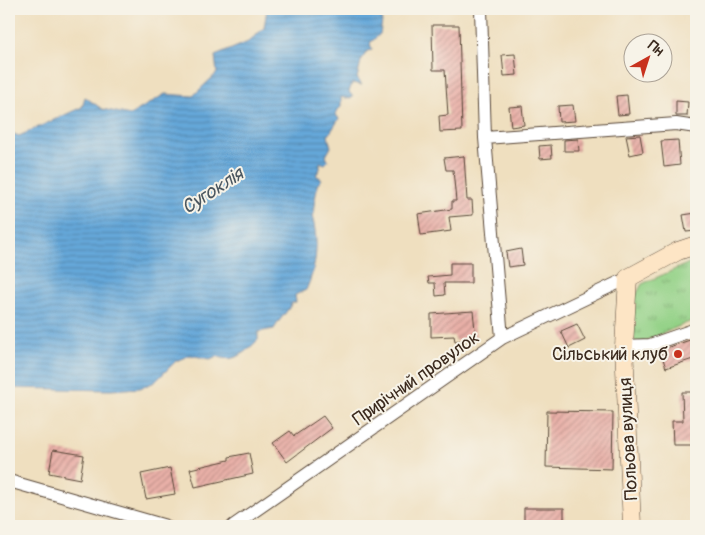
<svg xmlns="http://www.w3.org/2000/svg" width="705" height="535" font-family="Pangolin,sans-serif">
<defs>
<pattern id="park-tufts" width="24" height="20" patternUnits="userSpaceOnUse" patternTransform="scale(1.25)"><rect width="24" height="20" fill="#93d186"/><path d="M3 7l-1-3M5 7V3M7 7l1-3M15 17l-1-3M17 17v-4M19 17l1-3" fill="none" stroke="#79aa6d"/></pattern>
<pattern id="water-rules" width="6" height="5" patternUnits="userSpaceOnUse" patternTransform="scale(1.25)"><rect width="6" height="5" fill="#65a7d9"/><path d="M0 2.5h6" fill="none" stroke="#5488af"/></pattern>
<pattern id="building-hatch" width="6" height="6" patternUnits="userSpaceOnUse" patternTransform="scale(1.25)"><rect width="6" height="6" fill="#e9b0a8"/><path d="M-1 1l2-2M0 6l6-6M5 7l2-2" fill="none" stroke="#be8f88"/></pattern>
</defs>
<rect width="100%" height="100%" fill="#f7f3e8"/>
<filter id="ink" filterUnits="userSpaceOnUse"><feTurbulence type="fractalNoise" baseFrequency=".02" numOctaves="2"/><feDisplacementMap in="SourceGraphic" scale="10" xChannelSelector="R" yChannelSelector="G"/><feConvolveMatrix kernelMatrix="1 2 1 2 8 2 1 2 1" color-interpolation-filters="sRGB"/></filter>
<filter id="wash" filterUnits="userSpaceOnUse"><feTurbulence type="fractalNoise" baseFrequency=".0096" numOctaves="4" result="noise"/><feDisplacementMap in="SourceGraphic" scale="20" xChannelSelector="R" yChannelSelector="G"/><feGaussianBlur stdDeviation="1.12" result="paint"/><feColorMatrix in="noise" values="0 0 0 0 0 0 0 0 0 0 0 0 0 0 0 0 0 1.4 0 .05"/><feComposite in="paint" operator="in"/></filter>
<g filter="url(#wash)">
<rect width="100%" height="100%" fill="#efdfbf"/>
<path fill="url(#park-tufts)" stroke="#677e52" d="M696 260V319L640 343 630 339 633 300 642 284Z"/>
<path fill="url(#water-rules)" stroke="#50687c" d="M267 9H384L380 34 370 43 372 50 367 51 361 61 357 78 362 85 352 83 349 92 353 97 350 99 341 97V107L335 113 339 119 328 136 331 147 326 156 328 161 325 164 320 162V169L316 175 322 179 317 185C317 195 313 202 314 213L312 216C319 241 317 266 306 290L295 295 296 302 292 303C287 313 279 319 274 329L258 332V340C245 352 234 364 217 356L210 359 190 355 176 361 155 382 140 388 111 390 9 388V132L19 136 82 107 85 97 102 109 130 115 165 94 193 96 217 73 215 56 248 42 264 28Z"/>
<g id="blocks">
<path fill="url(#building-hatch)" d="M432 25H459L462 131 440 132 439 116 448 115 445 70H433Z
M515 54 517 75 504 76 502 55Z
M627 95 629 114 618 115 616 96Z
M676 101 688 102 687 116H676Z
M573 105 575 121 559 122 558 106Z
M522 106 524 125 511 127 509 107Z
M640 135 643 152 630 155 626 136Z
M578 139 579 151H564V140Z
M678 140 680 165 664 167 661 141Z
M551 145 552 158 540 159 539 146Z
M464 156 467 200H472L473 215 449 217 451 231 421 235 418 214 452 209V201H456L453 170H446L444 158Z
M696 213V231L686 232 683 215Z
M521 249 523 265 508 267 506 252Z
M450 263H471V283H444L445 295 436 296 435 283H429L428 277 450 275Z
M473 311 476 339 455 341 454 336 431 337V314Z
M577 324 585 340 569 348 561 331Z
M696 338V358L666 368 660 350Z
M682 392H696L695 445H673L672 421H683Z
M547 411 613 412 612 469 546 467Z
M323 416 332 428 287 462 273 443 290 431 294 436Z
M53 450 84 455 80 479 49 473Z
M249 453 253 474 195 487 190 469 229 460V457Z
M170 468 175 494 146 499 141 474Z
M524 508H564V526H524Z"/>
</g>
</g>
<g filter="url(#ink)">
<use href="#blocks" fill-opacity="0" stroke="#564536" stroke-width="1"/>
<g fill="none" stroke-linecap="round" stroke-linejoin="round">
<g stroke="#564536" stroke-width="14">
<path id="street" d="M481 9 485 138
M502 338 628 278
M624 346 650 345 696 329
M9 481 166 526
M233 526 502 338 485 138 676 124 696 127"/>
</g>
<g stroke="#564536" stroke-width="19">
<path id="secondary" d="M632 526 624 346 628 278 678 251 696 245"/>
</g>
<use href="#street" stroke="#fff" stroke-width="12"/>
<use href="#secondary" stroke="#fde5c5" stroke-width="18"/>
</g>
</g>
<circle fill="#c8321e" stroke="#f7f3e8" stroke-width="2" cx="678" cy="354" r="5"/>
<g text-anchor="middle" stroke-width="4" stroke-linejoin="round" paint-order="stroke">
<g font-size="18" fill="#3b2a1e" stroke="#f7f3e8" text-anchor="end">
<text x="668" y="360">Сільський клуб</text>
</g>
<g font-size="18" fill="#3b2a1e" stroke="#f7f3e8">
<text transform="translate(416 378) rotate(-35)" y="6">Прирічний провулок</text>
<text transform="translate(628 439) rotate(-93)" y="6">Польова вулиця</text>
</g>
<g font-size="19" font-style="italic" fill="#4a565f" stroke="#f7f3e8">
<text transform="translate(212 190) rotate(-33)" y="7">Сугоклія</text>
</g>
</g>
<rect width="705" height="535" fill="none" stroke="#f7f3e8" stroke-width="30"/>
<g transform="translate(648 58) rotate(39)"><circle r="24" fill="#f7f3e8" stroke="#aca397"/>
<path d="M0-4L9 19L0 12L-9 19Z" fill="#c8321e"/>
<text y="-8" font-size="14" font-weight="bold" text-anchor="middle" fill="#3b2a1e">Пн</text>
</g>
</svg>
